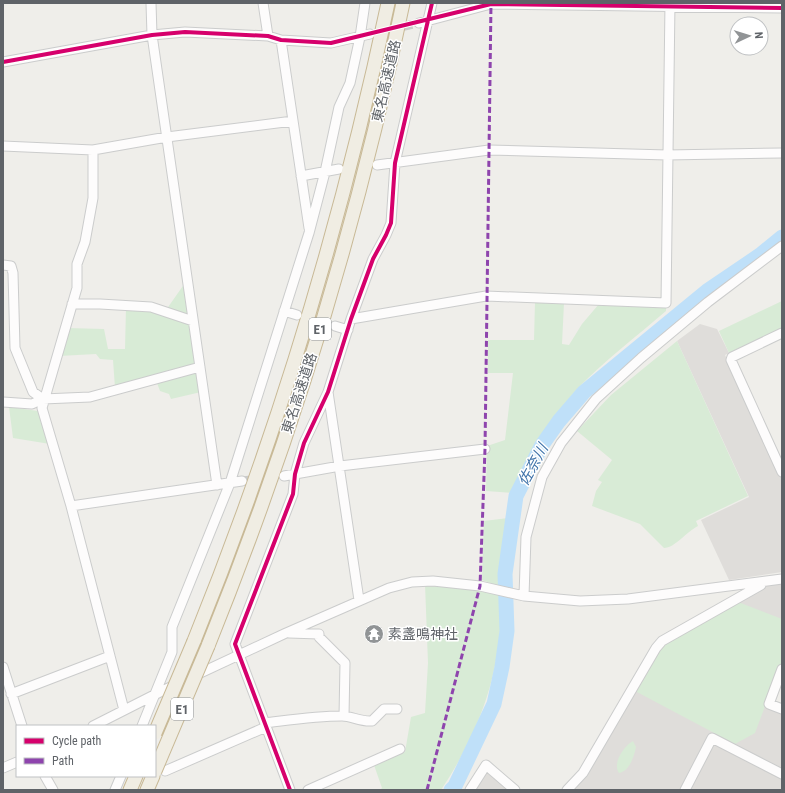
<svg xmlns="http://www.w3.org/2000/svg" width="785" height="793" font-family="'Roboto Condensed','Noto Sans JP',sans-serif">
<rect width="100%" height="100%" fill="#efeeea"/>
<path fill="#dfddda" d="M700 324 717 329 729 353 725 355 782 479V572L729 580 701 520 749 497 677 341Z
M782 583V663L767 706 782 712V790H571L661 644 765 586Z
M484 772H489L510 790H474Z"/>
<path fill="#d8ebd6" d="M185 283 190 318 166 310Z
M782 301V328L729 353 719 331Z
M535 302 564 303 562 344 569 345 582 324 599 304 666 305V311C637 336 605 360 578 388 550 419 532 456 515 493L486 491 487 446 505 440 513 373H488V340H534Z
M126 307 151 309 190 321 197 365 115 388 113 360 100 359 96 354 59 356 67 328 104 329 108 349H125Z
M677 341 748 496 696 521 698 526C686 532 675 548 664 548L640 524 592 506 596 491 602 482 598 480 612 460 577 431 611 395Z
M198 370 201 392 171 399 169 394 160 391 157 383Z
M9 407 38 411 50 444 13 438Z
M508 518 501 587 482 580 484 521Z
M425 584 480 588 501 595C503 668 481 730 441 790H380L382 788 374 765 405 752 411 717 425 713 428 663Z
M738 602 782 619V661L755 733 735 744 635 691 663 645Z
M633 741 636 747C634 756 630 771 619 773 612 763 624 746 633 741Z"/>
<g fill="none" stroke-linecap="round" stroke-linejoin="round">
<path stroke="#bfe0f9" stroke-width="15" d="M451 790 455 786 494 704 502 667 507 631 505 574 516 496 542 445 559 421 584 392 707 291 760 255 782 237"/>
<path stroke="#cbcbca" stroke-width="9" stroke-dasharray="9 4.5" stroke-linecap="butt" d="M377 32 419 23
M242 481 284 476"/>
<g stroke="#cbcccc" stroke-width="11">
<path id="minor" d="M151 3 152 35 217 485
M263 3 268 36
M419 23 491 4 782 8
M281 40 309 228
M3 62 152 35 185 32 268 36 281 40 331 43 370 34
M3 146 93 150 167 137 293 121
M93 150V198L85 242 77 264V288L42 408 71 506 124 710
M377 165 489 150 667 155 782 153
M301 176 339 169
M3 265 11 266 13 273 15 348 33 392 43 399
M72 304H100L151 307 193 321
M284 311 297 315
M351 319 486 296 666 303 670 3
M335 326 348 330
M782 333 732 357 731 360 782 472
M328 392 359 600
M3 402 32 404 43 399 90 397 200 367
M284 476 340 466 485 449
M71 506 242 481
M524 596 526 537 542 477 561 443 596 399 641 358 708 302 782 246
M289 633 319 634V637L345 663 344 716
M3 667 22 726
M782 669 769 704 782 709
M11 694 110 656
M265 723C290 720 316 716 342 716 352 716 360 722 372 721L384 709H397
M93 726 164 690 286 633 389 588 412 582 433 581 480 586 524 596 580 601 628 599 782 579
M142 726 172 652V627L230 483 309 233 325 172 339 107 350 83 360 37 365 3
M3 768 17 762
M165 771 266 727
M45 776 53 790
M115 790 121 776
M290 790 235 644 293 494 295 474 304 443 328 392 351 319 373 259 386 235 391 223 395 163 432 3
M308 790 400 749
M470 790 486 765 515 790
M567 790 583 773 656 648 662 641 761 585
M685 790 712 738 782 774"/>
</g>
<g stroke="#c8b996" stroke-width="15">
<path id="highway" d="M194 641C278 434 342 221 388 3
M208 646C292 438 358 223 403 3
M130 790 136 776
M147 790 153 776"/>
</g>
<use href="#minor" stroke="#fdfcfc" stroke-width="9"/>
<use href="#highway" stroke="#f0ede3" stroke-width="13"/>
<g stroke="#c8b996" stroke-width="15" stroke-linecap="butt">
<path id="highway-bridge" d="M155 733 194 641
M155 771 208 646"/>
</g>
<use href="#highway-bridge" stroke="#f0ede3" stroke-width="13"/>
<path stroke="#8e44ad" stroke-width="3" stroke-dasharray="6 3" stroke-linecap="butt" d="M427 790 480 586 485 449 491 3"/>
<g stroke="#fff" stroke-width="6">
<path id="cycleway" d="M3 62 152 35 185 32 268 36 281 40 331 43 491 4 782 8
M290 790 235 644 293 494 295 474 304 443 328 392 351 319 373 259 386 235 391 223 395 163 432 3"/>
</g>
<use href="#cycleway" stroke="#d6006c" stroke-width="4"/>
</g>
<defs>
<g id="temple-disc" transform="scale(1)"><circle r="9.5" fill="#919496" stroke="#fff"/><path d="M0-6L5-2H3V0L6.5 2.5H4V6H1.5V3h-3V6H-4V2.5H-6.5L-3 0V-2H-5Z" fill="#fff"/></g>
</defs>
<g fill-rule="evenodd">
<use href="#temple-disc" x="374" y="634"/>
</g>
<g text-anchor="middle" stroke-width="3" stroke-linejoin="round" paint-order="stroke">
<g fill="#fff" stroke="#8f9295" stroke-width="1">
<rect x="309" y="318" width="22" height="22" rx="3"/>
<rect x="171" y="698" width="22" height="22" rx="3"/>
</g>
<g font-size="13" font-weight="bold" fill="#5f6368">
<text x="320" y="334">E1</text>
<text x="182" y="714">E1</text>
</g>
<g font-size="14" fill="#5f6368" stroke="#fff">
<text transform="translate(386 81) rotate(-77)" y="5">東名高速道路</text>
<text transform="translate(299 393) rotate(-72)" y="5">東名高速道路</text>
</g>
<g font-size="14" fill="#5f6368" stroke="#fff" text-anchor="start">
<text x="388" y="639">素盞鳴神社</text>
</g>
<g font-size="15" font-style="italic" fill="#4174aa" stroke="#fff">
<text transform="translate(533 465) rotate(-61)" y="5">佐奈川</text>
</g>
</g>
<rect width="785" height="793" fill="none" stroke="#5f6368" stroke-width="8"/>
<rect x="16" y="725" width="140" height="52" fill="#ffffff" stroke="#bfc1c3"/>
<rect x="24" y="738" width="20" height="6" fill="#d6006c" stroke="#bfc1c3"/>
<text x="52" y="745" font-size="12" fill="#5f6368">Cycle path</text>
<rect x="24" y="758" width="20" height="6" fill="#8e44ad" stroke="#bfc1c3"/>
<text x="52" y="765" font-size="12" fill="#5f6368">Path</text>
<g transform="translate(749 36) rotate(86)"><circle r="19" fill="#ffffff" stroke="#bfc1c3"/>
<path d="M0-3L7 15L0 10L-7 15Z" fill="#919496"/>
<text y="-6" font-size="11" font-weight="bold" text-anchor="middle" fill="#5f6368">N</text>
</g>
</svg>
